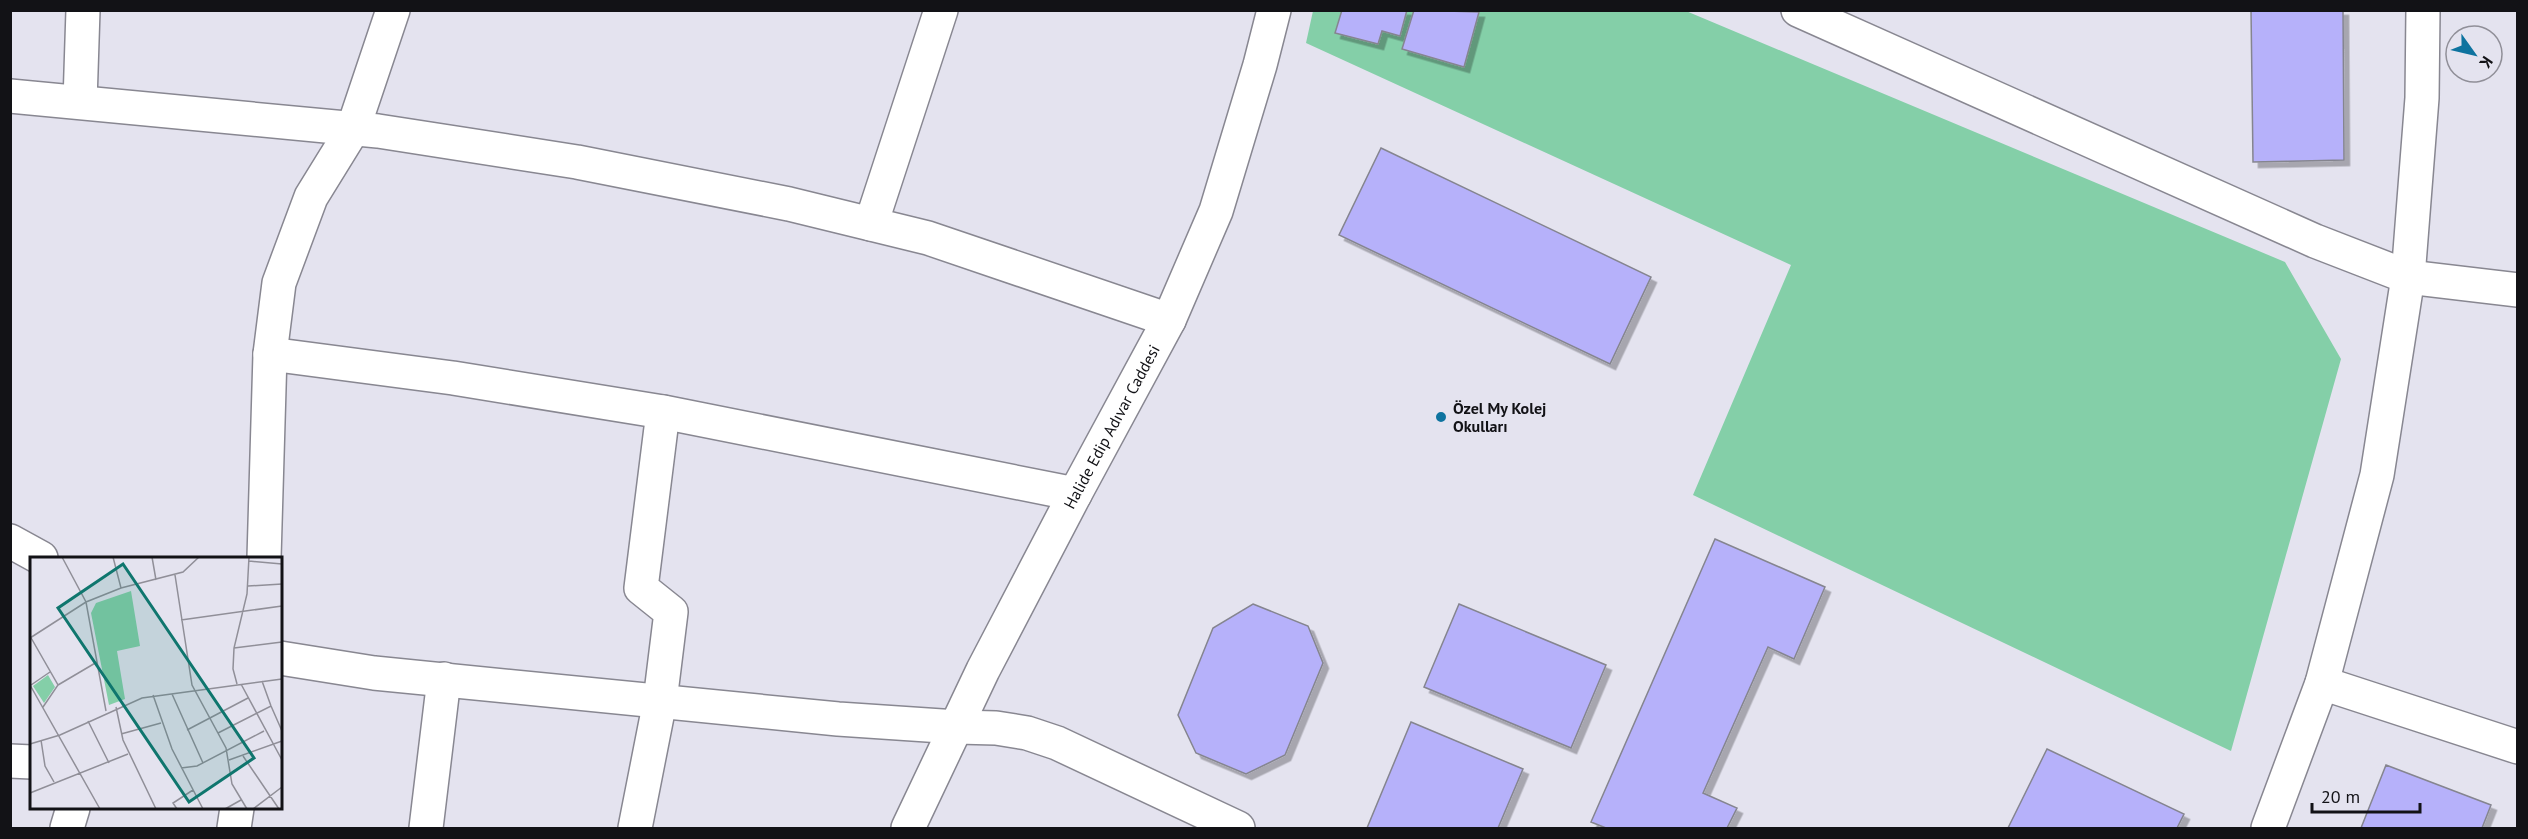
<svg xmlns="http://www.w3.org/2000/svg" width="2528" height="839" font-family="'PT Sans',sans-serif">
<defs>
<filter id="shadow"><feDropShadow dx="5.5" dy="5.5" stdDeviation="0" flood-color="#0004"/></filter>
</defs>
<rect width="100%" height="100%" fill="#e4e3ef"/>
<path fill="#84cfa8" d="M1313 11H1686L2285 262 2341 359 2231 751 1693 495 1791 265 1306 43Z"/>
<path fill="#b6b1fa" stroke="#85858f" stroke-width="1.5" filter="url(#shadow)" d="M1342 10H1407L1400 36 1382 31 1378 44 1335 33Z
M1414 10 1479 12 1464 67 1402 49Z
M2251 10H2343L2344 160 2253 162Z
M1381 148 1651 277 1610 364 1339 235Z
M1715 539 1825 587 1794 659 1768 647 1703 793 1737 808 1727 828H1606L1591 822Z
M1253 604 1308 626 1323 663 1285 755 1246 774 1196 753 1178 715 1213 628Z
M1459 604 1606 665 1571 748 1424 687Z
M1411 722 1523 769 1498 828H1367Z
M2047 749 2184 814 2177 828H2008Z
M2386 765 2491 805 2482 828H2361Z"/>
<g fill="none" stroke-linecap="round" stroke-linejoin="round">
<g stroke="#888791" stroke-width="36">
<g id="minor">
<path d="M1798 10 2315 241 2408 277 2518 290"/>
<path d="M10 96 378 131 577 162 789 204 928 238 1169 320"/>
<path d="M80 102 83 10"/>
<path d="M871 224 941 10"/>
<path d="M270 354 453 378 663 412 1075 494"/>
<path d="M10 541 41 558"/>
<path d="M264 558 270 354 279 283 311 197 353 129 393 10"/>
<path d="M280 658 374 673 838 719 957 727 996 728 1027 733 1057 743 1238 828"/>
<path d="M2322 683 2518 747"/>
<path d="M10 761 32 762"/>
<path d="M67 828 73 808"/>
<path d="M234 828 237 808"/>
<path d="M426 828 444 679"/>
<path d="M635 828 660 701 671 612 641 588 663 412"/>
<path id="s1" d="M908 828 983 670 1075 494 1169 320 1216 211 1260 65 1274 10"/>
<path d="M2268 828 2322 683 2377 475 2408 277 2422 98 2423 10"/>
</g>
</g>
<use href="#minor" stroke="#fff" stroke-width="33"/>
</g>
<circle fill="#0e739f" stroke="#e4e3ef" stroke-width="2" cx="1441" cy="417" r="6"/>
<g text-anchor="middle" stroke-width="6" stroke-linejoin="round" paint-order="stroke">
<g font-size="16" font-weight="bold" fill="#121216" stroke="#e4e3ef" text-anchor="start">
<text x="1453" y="414">Özel My Kolej<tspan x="1453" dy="18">Okulları</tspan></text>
</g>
<g font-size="16" fill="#121216" stroke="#e4e3ef">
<text dy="6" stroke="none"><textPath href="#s1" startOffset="450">Halide Edip Adıvar Caddesi</textPath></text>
</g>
</g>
<g transform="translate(30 557)">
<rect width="252" height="252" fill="#e4e3ef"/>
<path d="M101 34 110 89 87 94 95 142 79 148 61 56 66 46ZM18 118 25 130 14 146 3 129Z" fill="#84cfa8"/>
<path fill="none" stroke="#908f98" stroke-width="1.5" d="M32 0 56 45 76 154M83 0 91 31M122 0 126 23M219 4 252 7M145 18 162 128 196 191 202 227 217 252M218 29 252 27M151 63 252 49M0 79 28 128 13 150M0 81 56 45 91 31 153 15 169 0M204 91 252 85M232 124 241 149M207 127 203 112 204 91 217 37 219 0M211 127 252 203M0 128 70 252M1 128 20 115M28 128 67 105M142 137 173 206M123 138 142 192 173 252M86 150 93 183 126 252M58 164 79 206M157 173 218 141M188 176 241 149 252 174M91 177 131 166M11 183 15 209 24 225M0 187 30 178 112 141 252 122M213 199 249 252M199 203 252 184M151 211 167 209 234 174M0 236 98 197M147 252 143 246 163 233M195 252 211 243M223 252 252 230"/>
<path fill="#0f766e" fill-opacity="0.15" stroke="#0f766e" stroke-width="3" d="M93 7 224 201 159 245 28 51Z"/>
<rect width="252" height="252" fill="none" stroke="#121216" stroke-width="3"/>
</g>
<rect width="2528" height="839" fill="none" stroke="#121216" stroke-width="24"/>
<g transform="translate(2474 54) rotate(124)"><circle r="28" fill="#e4e3ef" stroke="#908f98" stroke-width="1.5"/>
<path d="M0-4.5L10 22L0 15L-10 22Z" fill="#0e739f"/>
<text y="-9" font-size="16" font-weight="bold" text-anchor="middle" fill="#121216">K</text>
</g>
<path d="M2312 803v9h108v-9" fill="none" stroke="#121216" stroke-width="3"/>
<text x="2321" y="803" font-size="18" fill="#121216" stroke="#e4e3ef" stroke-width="4.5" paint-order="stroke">20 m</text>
</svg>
